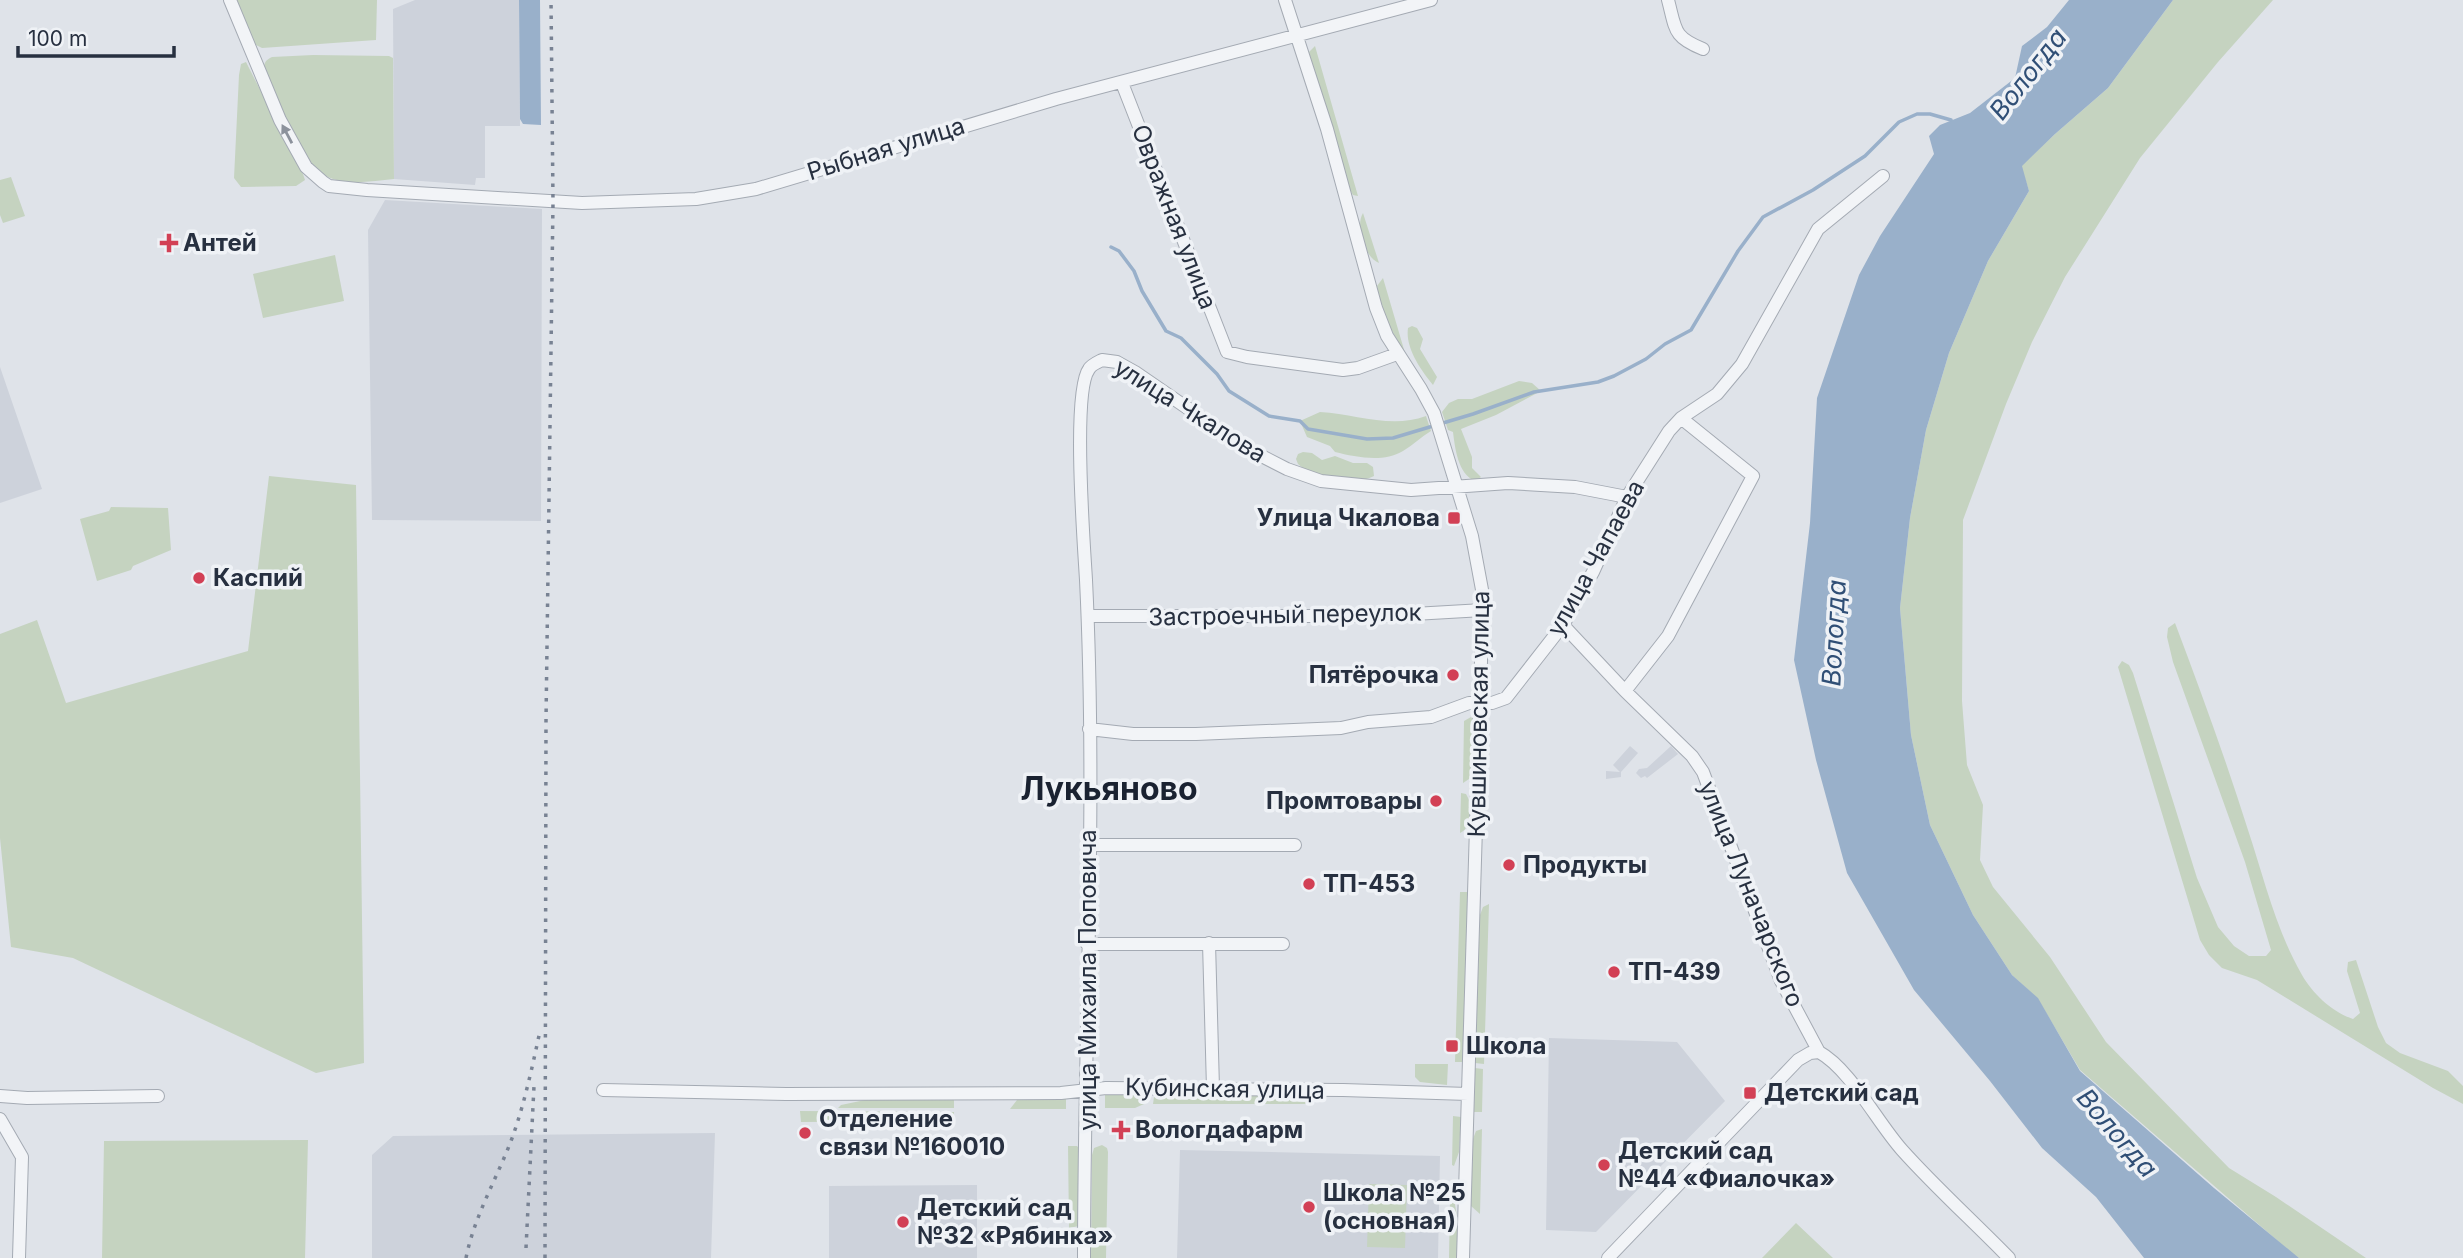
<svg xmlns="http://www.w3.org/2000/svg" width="2463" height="1258" font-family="Inter,sans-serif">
<rect width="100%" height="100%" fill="#dfe3e9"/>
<path fill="#cdd2db" d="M415 0H519L520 126H485V178H476L475 185 394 179 393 9Z
M385 200 542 209 541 521 372 520 368 230Z
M0 367 42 489 0 503Z
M1630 746 1638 753 1621 772V777L1606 779V771L1620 772 1613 765Z
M1671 746 1678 754 1647 778 1645 776 1641 778 1636 773 1639 769 1647 768Z
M1549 1038 1677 1042 1725 1101 1596 1232 1546 1230Z
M715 1133 711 1258H372V1155L393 1136Z
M1180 1150 1440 1156 1438 1258H1177Z
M977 1185V1258H829V1186Z"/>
<path fill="#c5d3c0" d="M234 0H377L376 40 262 48 254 44Z
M2173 0H2273L2218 62 2140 158 2065 277 2032 342 2006 404 1963 520 1962 701 1967 765 1983 805 1980 860 1993 887 2050 957 2106 1042 2229 1168 2276 1197 2366 1258H2299L2294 1255 2080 1070 2038 999 2012 975 1973 915 1930 825 1911 735 1900 608 1910 518 1926 430 1949 353 1988 261 2029 191 2021 166 2055 134 2108 88Z
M1315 46 1358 196 1353 195 1348 186 1309 52Z
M313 55 389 56 393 58 394 179C374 181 352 185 333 179 300 168 277 99 264 69 264 62 266 60 272 57Z
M246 62 303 174 305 180 296 186 241 187 234 178 239 75 241 64Z
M11 177 25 216 3 223 0 215V180Z
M1363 213 1379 263C1364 257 1355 226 1363 213Z
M335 255 344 301 263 318 253 274Z
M1383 278 1405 353C1392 332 1380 311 1377 286Z
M1412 326 1417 328 1423 339 1420 349 1437 377 1433 385C1421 370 1405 348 1408 328Z
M1519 381 1532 383 1541 391 1496 415 1461 429 1472 457V468L1481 477 1475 481C1458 474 1455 448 1453 432L1448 430 1442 412 1449 403 1458 399H1472Z
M1320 412C1356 414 1391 429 1426 416L1431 431C1421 437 1413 445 1403 451 1383 463 1356 457 1335 452L1330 446 1307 437 1300 421Z
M1303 452 1312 453 1322 460 1335 456 1353 463H1367L1373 467 1374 476C1356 486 1313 478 1298 464L1296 459 1298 454Z
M269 476 356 485 364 1063 316 1073 73 958 11 947 0 838V634L37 620 66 703 248 651Z
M111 507 168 508 171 550 133 566 131 570 97 581 80 519 109 511Z
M2175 623C2201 692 2226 760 2248 830 2264 878 2276 930 2302 975 2313 994 2332 1012 2353 1019L2360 1013 2347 971 2348 962 2356 960 2378 1027 2386 1043 2400 1053 2448 1071 2463 1086V1104L2433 1088 2257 980 2222 968 2209 955 2200 940 2118 667 2122 661 2129 665 2133 673 2197 878 2218 927 2234 946 2249 956H2266L2271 950 2245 862 2173 662 2167 637 2168 628Z
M1471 717 1473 720 1472 777 1463 783 1464 721Z
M1461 793 1466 794C1473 805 1473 827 1460 833Z
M1460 892H1470L1465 1062H1455Z
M1489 904 1484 1064 1475 1063 1480 915 1483 907Z
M1415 1064H1448L1447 1085 1420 1082 1415 1077Z
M1475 1068 1483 1069 1482 1112H1474Z
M1105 1094H1138L1141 1096 1144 1104 1135 1108H1105Z
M1162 1094 1311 1096 1320 1101H1309L1306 1104H1153L1154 1097Z
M1066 1099V1109H1010L1017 1100Z
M865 1100H954V1108H838L841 1105Z
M800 1111 954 1112V1121L801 1122Z
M1453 1116 1461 1117 1459 1152 1454 1166 1452 1165Z
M1482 1129 1480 1214 1471 1206 1473 1139 1476 1131Z
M308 1140 305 1258H102L104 1141Z
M1102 1145 1107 1148 1108 1152 1106 1258H1091L1092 1155 1094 1148Z
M1068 1146H1077L1080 1149 1079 1226 1069 1228Z
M1369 1184 1407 1185 1405 1248 1367 1247Z
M1450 1199H1454L1458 1222 1457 1258H1449Z
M1796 1223 1833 1258H1762Z"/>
<path fill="#99b0ca" d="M519 0H540L541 125 523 124 520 119Z
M2069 0H2173L2108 88 2055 134 2022 166 2029 191 1988 261 1949 353 1926 430 1910 518 1900 608 1911 735 1930 825 1973 915 2012 975 2038 998 2080 1071 2214 1188 2299 1258H2144L2096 1197 2042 1148 1990 1081 1914 990 1847 873 1816 760 1794 660 1810 523 1817 398 1859 275 1880 236 1934 154 1929 136 1940 125 1970 113 2015 78 2022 46 2047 27Z"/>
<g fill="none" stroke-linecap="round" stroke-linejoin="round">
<path stroke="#99b0ca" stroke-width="3.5" d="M1111 247 1119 251 1134 271 1142 291 1166 331 1181 338 1217 374 1229 391 1269 416 1300 421 1308 429 1367 439 1393 438 1473 414 1534 392 1598 382 1614 376 1646 359 1665 344 1691 330 1738 251 1763 217 1813 190 1865 156 1899 122 1917 114H1930L1951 120"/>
<g stroke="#a4aab3" stroke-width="14">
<path id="minor" d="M230 0 280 120 306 167 323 182 329 186 367 190 582 203 696 199 756 189 1056 99 1431 0
M1285 0 1327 129 1376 308 1387 336 1421 389 1434 413 1472 536 1483 595 1463 1258
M1668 0C1676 30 1673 37 1703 49
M1122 83 1227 352 1247 357 1343 370 1358 368 1397 354
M1088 616H1379L1483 610
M1563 625 1625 691 1692 756 1703 772 1781 981 1819 1052C1850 1069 1877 1122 1902 1150 1936 1188 1974 1222 2009 1258
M1625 691 1668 636 1753 476 1681 418
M1089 729 1133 734H1196L1341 728 1368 722 1431 717 1469 703H1492L1506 698 1563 625 1593 572 1627 497 1669 431 1681 418 1717 394 1742 364 1818 229 1883 176
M1089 845H1295
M1209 943 1213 1088
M1087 944H1283
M603 1090 786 1094 1061 1093 1106 1088 1343 1090 1468 1094
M0 1096 27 1098 158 1096
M0 1119 22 1157 19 1258
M1084 1258C1084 1032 1097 805 1086 580 1084 545 1072 392 1089 369 1091 365 1098 362 1102 360L1117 362 1135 372 1244 447 1287 469 1321 481 1411 490 1508 483 1575 487 1627 497
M1608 1258 1798 1060 1810 1053 1819 1052"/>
</g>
<use href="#minor" stroke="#f2f4f7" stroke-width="12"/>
<path stroke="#788293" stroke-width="3.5" stroke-dasharray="3.5 7" stroke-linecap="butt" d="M526 1248 534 1086
M466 1258C474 1217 496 1180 511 1141 524 1106 532 1068 540 1031
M545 1258 546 720 553 202 551 0"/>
</g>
<defs><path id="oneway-solid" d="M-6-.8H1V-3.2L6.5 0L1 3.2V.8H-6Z" transform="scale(1.75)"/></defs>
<use fill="#8c929c" href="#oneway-solid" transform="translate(287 134) rotate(-118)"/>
<g fill="#d24055" stroke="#eff2f6" stroke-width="2.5">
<path d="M165.5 232.5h7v7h7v7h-7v7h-7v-7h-7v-7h7z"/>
<rect x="1447" y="511" width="14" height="14" rx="3.5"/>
<circle cx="199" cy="578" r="7"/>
<circle cx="1453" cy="675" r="7"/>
<circle cx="1436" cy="801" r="7"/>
<circle cx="1509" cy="865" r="7"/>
<circle cx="1309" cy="884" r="7"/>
<circle cx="1614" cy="972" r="7"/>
<rect x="1445" y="1039" width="14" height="14" rx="3.5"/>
<rect x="1743" y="1086" width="14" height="14" rx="3.5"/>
<path d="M1117.5 1119.5h7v7h7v7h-7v7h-7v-7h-7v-7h7z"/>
<circle cx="805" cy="1133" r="7"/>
<circle cx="1604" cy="1165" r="7"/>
<circle cx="1309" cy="1207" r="7"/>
<circle cx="903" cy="1222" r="7"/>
</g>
<g text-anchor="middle" stroke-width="7" stroke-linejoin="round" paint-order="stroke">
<g font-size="24" fill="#273040" stroke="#eff2f6">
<text transform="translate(886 149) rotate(-17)" y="8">Рыбная улица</text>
<text transform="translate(1174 217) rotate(69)" y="8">Овражная улица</text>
<text transform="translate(1190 411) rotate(32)" y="8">улица Чкалова</text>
<text transform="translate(1596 558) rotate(-61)" y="8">улица Чапаева</text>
<text transform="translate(1285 615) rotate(-1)" y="8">Застроечный переулок</text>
<text transform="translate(1479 714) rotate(-89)" y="8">Кувшиновская улица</text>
<text transform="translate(1751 894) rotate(68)" y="8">улица Луначарского</text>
<text transform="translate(1088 980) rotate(-90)" y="8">улица Михаила Поповича</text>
<text transform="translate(1225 1089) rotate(1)" y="8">Кубинская улица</text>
</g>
<g font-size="24" font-weight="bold" fill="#273040" stroke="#eff2f6" text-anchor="start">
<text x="183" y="251">Антей</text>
<text x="1440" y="526" text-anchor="end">Улица Чкалова</text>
<text x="213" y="586">Каспий</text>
<text x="1439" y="683" text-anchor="end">Пятёрочка</text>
<text x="1422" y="809" text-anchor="end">Промтовары</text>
<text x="1523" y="873">Продукты</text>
<text x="1323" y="892">ТП-453</text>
<text x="1628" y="980">ТП-439</text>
<text x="1466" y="1054">Школа</text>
<text x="1764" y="1101">Детский сад</text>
<text x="819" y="1127">Отделение<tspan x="819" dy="28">связи №160010</tspan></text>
<text x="1135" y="1138">Вологдафарм</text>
<text x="1618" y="1159">Детский сад<tspan x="1618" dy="28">№44 «Фиалочка»</tspan></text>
<text x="1323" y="1201">Школа №25<tspan x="1323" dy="28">(основная)</tspan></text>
<text x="917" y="1216">Детский сад<tspan x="917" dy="28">№32 «Рябинка»</tspan></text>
</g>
<g font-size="26" font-style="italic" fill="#304f76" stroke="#eff2f6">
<text transform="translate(2028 74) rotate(-52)" y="9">Вологда</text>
<text transform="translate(1834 633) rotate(-87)" y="9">Вологда</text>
<text transform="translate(2117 1133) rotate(49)" y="9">Вологда</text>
</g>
<g font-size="32" font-weight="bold" fill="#1a2231" stroke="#eff2f6">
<text x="1109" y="800">Лукьяново</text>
</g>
</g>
<path d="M18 46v10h156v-10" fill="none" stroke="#273040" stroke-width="3.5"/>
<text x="28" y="46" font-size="21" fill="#273040" stroke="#eff2f6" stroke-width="5" paint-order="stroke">100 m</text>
</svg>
